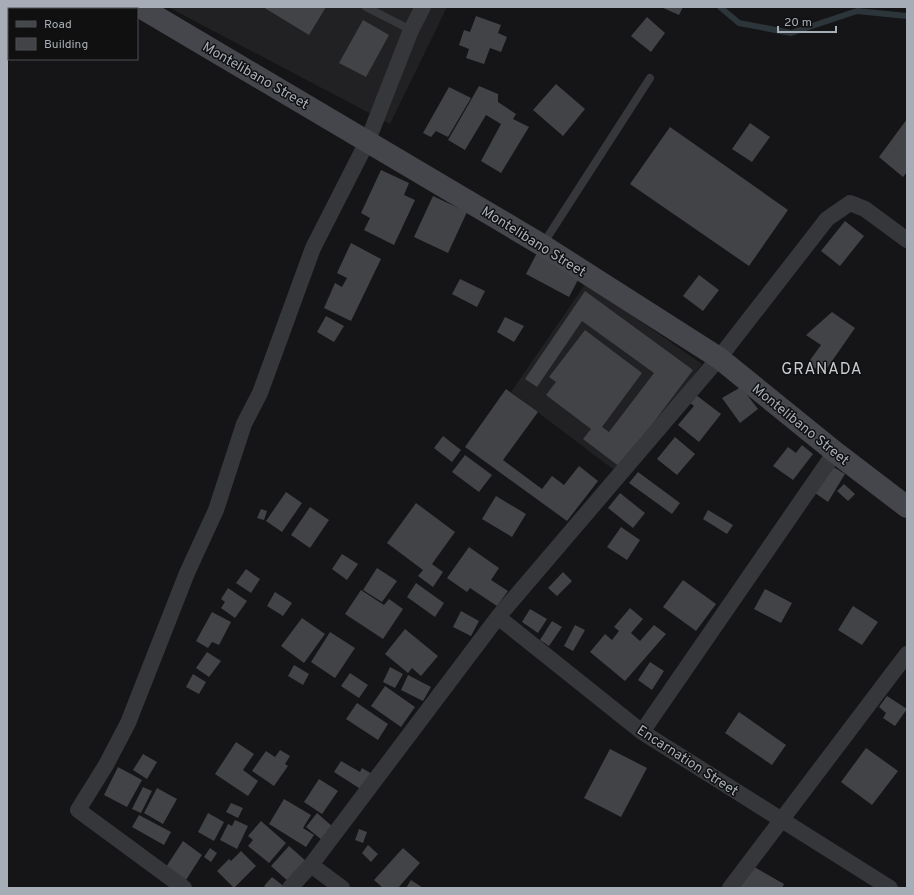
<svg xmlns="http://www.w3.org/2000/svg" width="914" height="895" font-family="Overpass,sans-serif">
<rect width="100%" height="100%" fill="#151517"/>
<path fill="#212123" d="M168 7H447L390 124Z
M586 283 702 364 618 473 511 392Z"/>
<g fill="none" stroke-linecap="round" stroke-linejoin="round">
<path stroke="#2b353a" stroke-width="6" d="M720 7 739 23 791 33 857 11 907 16"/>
</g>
<path fill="#414346" d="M263 7H326L309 35Z
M661 7H683L679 15Z
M476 16 501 25 498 33 507 37 501 52 490 48 484 64 466 58 469 49 459 45 464 30 470 32Z
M647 17 665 33 651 52 631 36Z
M363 20 389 35 366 77 339 63Z
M556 84 585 109 563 136 533 110Z
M479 86 498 94V102L516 114 513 119 529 127 501 173 481 161 501 124 486 115 465 150 448 140Z
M449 87 471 98 448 137 436 131 431 137 423 133Z
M907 119V172L903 177 879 157Z
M750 123 770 137 752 162 732 149Z
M670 127 788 210 749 266 630 184Z
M381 170 409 183 404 195 415 200 394 245 364 230 370 218 361 213Z
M433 196 467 212 448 253 414 237Z
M845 221 864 236 840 266 821 251Z
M351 243 381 259 351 321 324 308 335 283 342 287 347 278 337 273Z
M537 253 580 276 569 297 526 274Z
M699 275 719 290 703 311 683 296Z
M460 279 485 291 477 307 452 294Z
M585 291 693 370 620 467 583 439 591 429 546 395 556 382 549 377 585 330 642 373 602 427 609 432 654 373 582 321 537 387 525 379Z
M832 312 855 328 823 374 808 363 821 345 806 335Z
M326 316 344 326 334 342 317 332Z
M505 317 524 326 514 342 497 332Z
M741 387 758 409 740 423 722 398Z
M506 389 538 412 503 460 542 489 552 476 564 485 579 466 598 481 567 521 465 447Z
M696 395 721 414 699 442 678 425 694 406 690 403Z
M443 436 461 450 452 462 434 448Z
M675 437 695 454 677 475 657 459Z
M802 445 813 454 793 480 773 466 788 447 796 453Z
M465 455 492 475 479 492 452 472Z
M832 466 845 474 828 502 815 493Z
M638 472 680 503 672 514 629 483Z
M844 484 855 494 848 501 837 491Z
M286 492 302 503 282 532 266 521Z
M620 493 645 513 633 528 608 508Z
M496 496 526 514 512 537 482 519Z
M416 503 455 532 432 564 443 572 433 587 418 576 423 570 387 543Z
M310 507 329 520 310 548 291 535Z
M261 509 267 511 264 520 257 518Z
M708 510 733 525 727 534 703 519Z
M621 527 640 540 627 560 607 547Z
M469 547 499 568 491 580 508 591 497 606 470 588 467 592 447 578Z
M342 554 358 564 347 580 332 569Z
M377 568 397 581 382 602 363 590Z
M246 569 260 579 251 593 236 583Z
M563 572 572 581 557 596 548 588Z
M683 580 716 604 696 631 663 607Z
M416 583 444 603 435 617 407 597Z
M228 588 247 601 235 618 221 608 225 602 221 599Z
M765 589 792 603 781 623 754 609Z
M361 590 384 605 389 599 403 609 383 639 345 614Z
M275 592 292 603 283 616 267 606Z
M853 606 878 622 862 645 838 630Z
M630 608 643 619 631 633 640 641 654 625 666 634 625 681 590 652 605 634 612 640 619 631 614 627Z
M530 609 547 619 538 633 522 622Z
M461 611 479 621 471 636 453 627Z
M212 612 231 622 219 645 212 642 208 648 196 641Z
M302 618 325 634 304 663 281 646Z
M552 621 562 627 549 646 540 640Z
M575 625 585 630 573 651 564 646Z
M405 629 438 656 421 676 412 668 408 673 385 654Z
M330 632 355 648 335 678 311 662Z
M207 652 221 661 209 677 196 668Z
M650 662 664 671 652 690 638 680Z
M294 665 309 674 303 685 288 676Z
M390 667 403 674 395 688 383 682Z
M350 673 368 685 359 698 341 686Z
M193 674 206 682 199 694 186 687Z
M408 675 431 687 423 701 401 690Z
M385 686 415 707 401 727 371 706Z
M887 696 907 709 895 726 883 718 886 713 879 707Z
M357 703 388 724 378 740 346 719Z
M739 712 786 745 772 765 725 733Z
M236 742 254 754 243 770 258 781 248 796 215 774Z
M866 748 898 771 872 805 841 782Z
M610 749 647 768 621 817 584 798Z
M280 750 290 756 285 764 288 766 274 786 252 771 266 751 275 757Z
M143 754 157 762 147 779 133 770Z
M341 761 360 772 362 768 372 774 362 790 334 772Z
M118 767 142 780 127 807 104 795Z
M319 779 338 791 322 814 304 802Z
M143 787 152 791 141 813 132 809Z
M157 788 177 799 163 824 144 813Z
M284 799 311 815 303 828 314 835 306 847 269 824Z
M231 803 243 808 238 818 226 812Z
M208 813 224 822 214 841 198 832Z
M317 813 333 827 322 840 306 827Z
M139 815 171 832 164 845 132 827Z
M235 820 248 826 237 849 220 840 228 824 232 826Z
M261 821 286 843 269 863 248 846 253 840 248 836Z
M359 829 367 832 363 843 355 840Z
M183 841 202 855 186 880 166 867Z
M368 845 378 854 371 862 362 853Z
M289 846 307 862 289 882 271 866Z
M210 848 217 853 211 862 204 857Z
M403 848 420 863 398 888H383L374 880Z
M241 851 256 866 234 888 217 871 229 859 231 861Z
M749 864 784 884 782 888H735Z
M272 877 286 888H267L264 886Z
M411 880 423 888H406Z"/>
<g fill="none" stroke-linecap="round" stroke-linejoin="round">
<path stroke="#36373b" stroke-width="8" d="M366 7 411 30
M543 244 650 78"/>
<path stroke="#36373b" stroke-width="16" d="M498 617 642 732 890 888
M642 732 835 452
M184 888 78 810 106 765 128 723 187 573 216 510 244 424 260 393 313 248 368 140 411 30 423 7
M290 888 311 865
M342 888 311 865 498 617 719 358 827 219 850 203 865 209 907 240
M730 888 907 654"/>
<path stroke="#44464b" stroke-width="22" d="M140 7 542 245 719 358 835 452 907 507"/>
</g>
<g text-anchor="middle" stroke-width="3" stroke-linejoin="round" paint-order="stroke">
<g font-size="14" fill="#a7adb6" stroke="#101011">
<text transform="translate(256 75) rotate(30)" y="5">Montelibano Street</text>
<text transform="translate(534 241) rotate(32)" y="5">Montelibano Street</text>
<text transform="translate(801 424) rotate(39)" y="5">Montelibano Street</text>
<text transform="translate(688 760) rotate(33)" y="5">Encarnation Street</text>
</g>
<g font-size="16" letter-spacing="1" fill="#c8ccd2" stroke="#101011">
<text x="822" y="374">GRANADA</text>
</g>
</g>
<rect width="914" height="895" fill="none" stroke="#a7adb6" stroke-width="16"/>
<rect x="8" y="8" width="130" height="52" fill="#101011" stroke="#4c4f53"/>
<rect x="16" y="21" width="20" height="6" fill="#44464b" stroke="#4c4f53"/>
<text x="44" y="28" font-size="12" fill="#a7adb6">Road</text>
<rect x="16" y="38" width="20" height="12" fill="#414346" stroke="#4c4f53"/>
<text x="44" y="48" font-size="12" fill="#a7adb6">Building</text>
<path d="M778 26v6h58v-6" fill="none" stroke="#a7adb6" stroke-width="2"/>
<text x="784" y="26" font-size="12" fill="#a7adb6" stroke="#101011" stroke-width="3" paint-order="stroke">20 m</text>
</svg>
